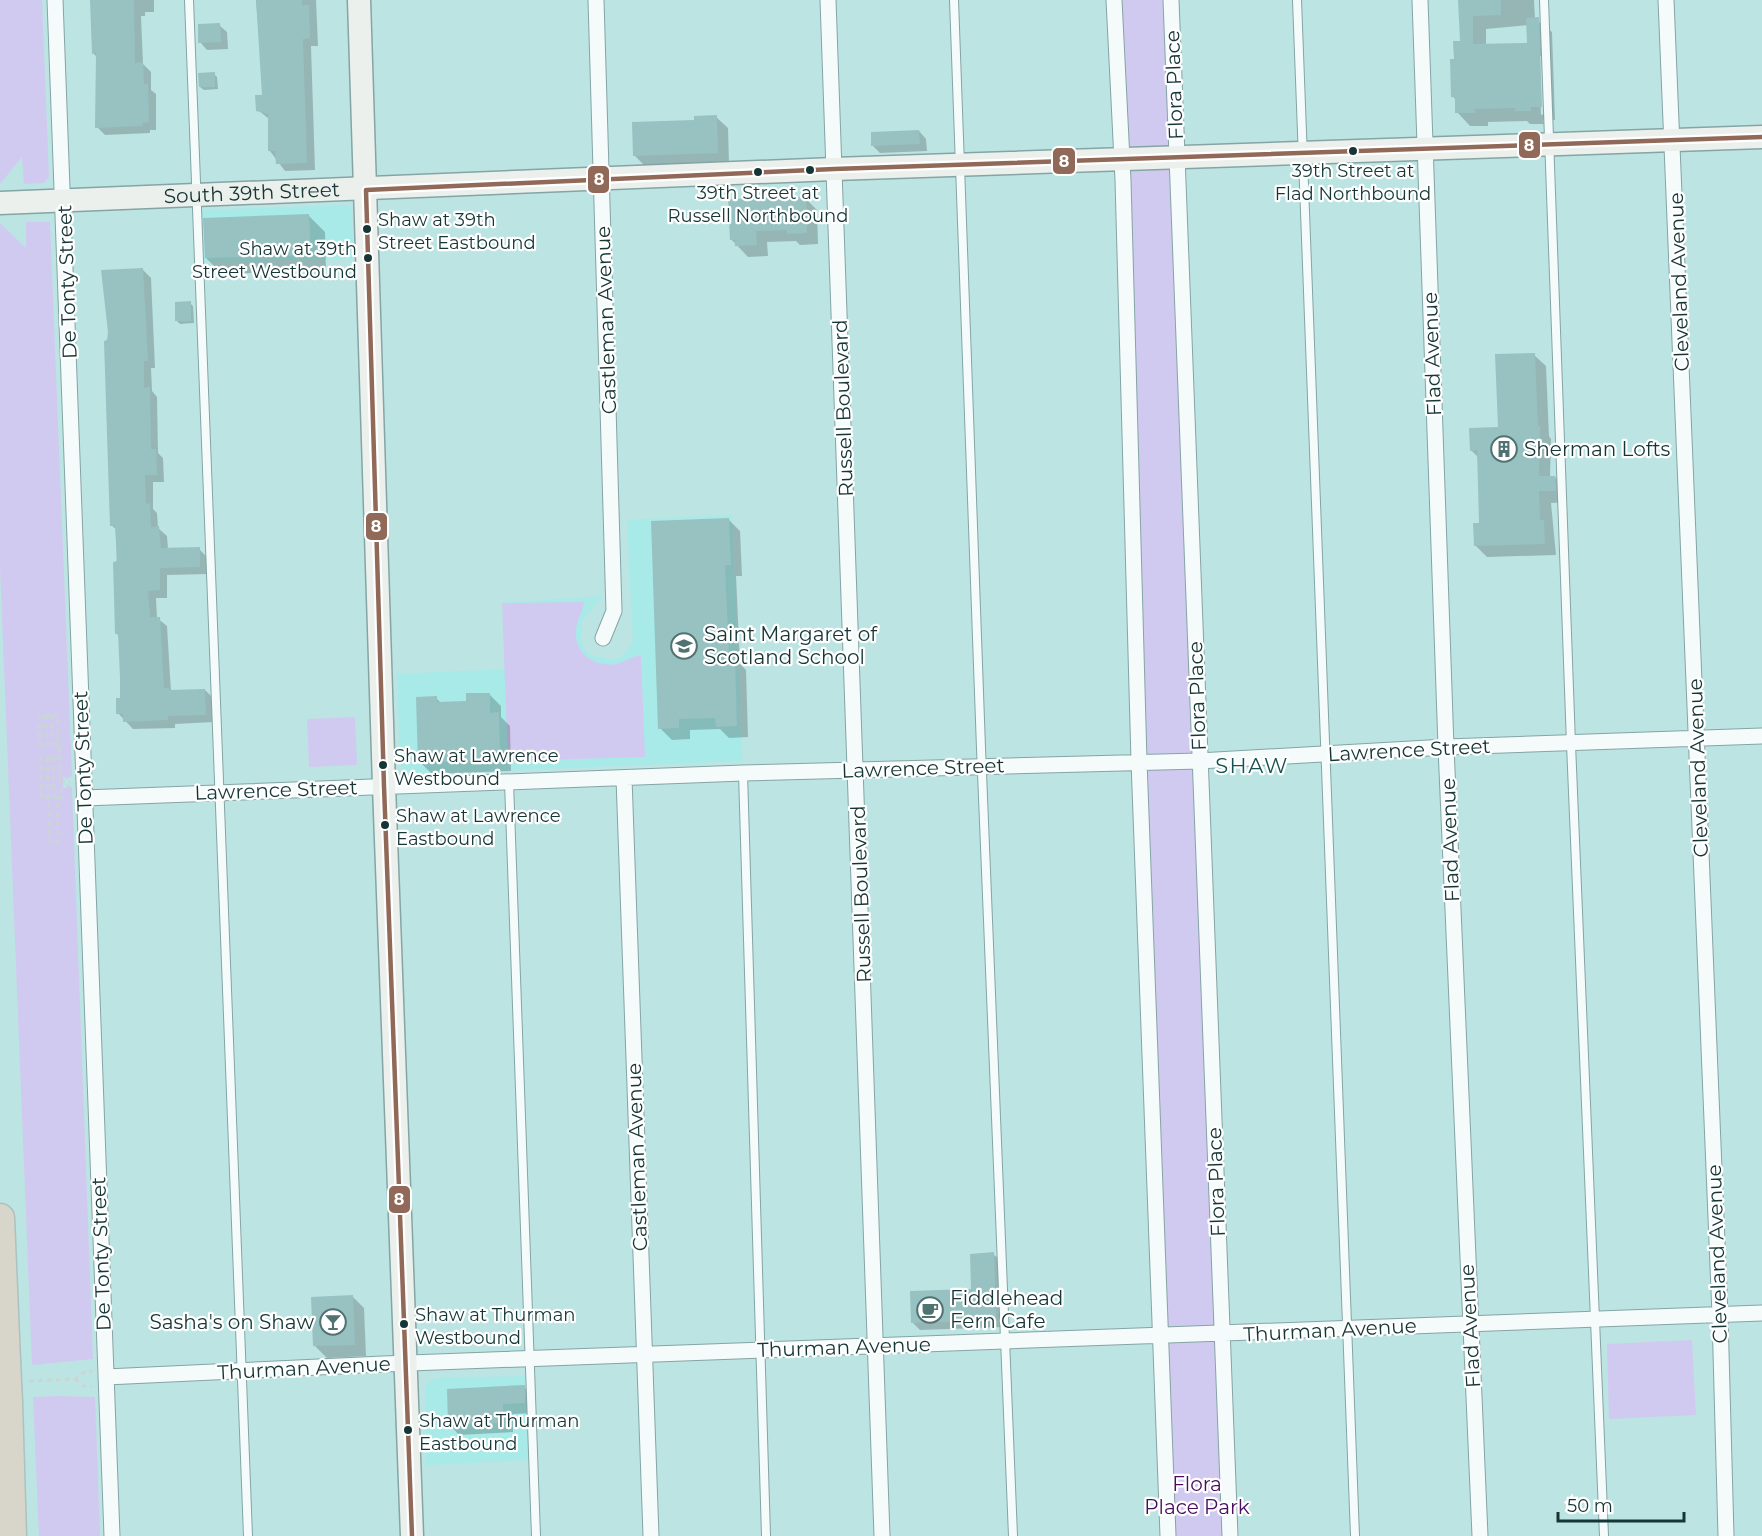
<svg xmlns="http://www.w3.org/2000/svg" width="1762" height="1536" font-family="Montserrat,sans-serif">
<rect width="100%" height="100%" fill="#bce4e3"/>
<path fill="#a7eae8" d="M348 205 351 208 354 259 203 262 201 210Z
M732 515 742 761 414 774 403 770 400 763 397 674 506 669 502 603 603 596 582 621 581 641 586 651 593 656 615 660 623 656 633 642 627 520Z
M527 1376 529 1460 426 1465 425 1388 429 1381 438 1378Z"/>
<path fill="#d1caf0" d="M0 0H42L49 177 44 183 24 184 22 157 0 184Z
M1114 0H1171L1230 1536H1168Z
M26 222H50L72 776 67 779 63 776V788H67V784L72 788 93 1359 32 1365 0 567V223L26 248Z
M584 602C583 611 579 616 577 624 570 648 591 668 615 664 625 663 630 656 641 656L645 757 508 761 502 603Z
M355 717 357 765 309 767 307 719Z
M1692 1340 1696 1415 1609 1419 1607 1344Z
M59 1396 95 1397 100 1536H39L33 1397Z"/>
<path fill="#0003" fill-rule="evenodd" d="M92 0H154V12H145V16H141L143 64 151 72V90L156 94V130H150V133L105 135 97 127V57L93 53Z
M256 0H316L318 46H311L315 170 285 171 270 151 269 119 258 110 264 96Z
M1460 0H1534L1535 19 1552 32 1555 120H1543L1544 124H1530L1527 121 1488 122V126H1470L1457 112 1456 100 1452 96 1455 60 1461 42ZM1528 25V44L1486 45V29ZM1539 56H1542L1544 114 1541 115Z
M219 25 227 32 228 49 207 50 200 42Z
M214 74 217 77 218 89 204 90 200 87Z
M716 117 728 128 729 164 646 167 634 155 695 121Z
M919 131 926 139 927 151 880 153 873 146Z
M805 198 817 210 818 244 800 245 796 241 767 242 768 256 748 257 731 239Z
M309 216 325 232 326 270 222 274 206 258Z
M143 270 151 278 155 368H151L152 391 157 397 158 453 163 458 164 482H153V509L157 513 158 528 167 536 168 549H199L207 557 208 574 167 575V598H156L157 618 167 626 171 692 205 690 213 698 214 722 175 724V728L133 729 118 713 122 699 120 637 116 633 117 530 111 525 109 342Z
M190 303 193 306 194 323 180 324 177 321Z
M1534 355 1546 366 1549 436 1551 439 1550 478 1555 477 1566 489 1567 502 1551 503 1556 555 1487 557 1476 546 1481 524 1478 457 1471 450 1499 428Z
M728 519 740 531 742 576H736L740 664 746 670 748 737 729 738 720 729 690 730V739L672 740 660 728Z
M489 694 501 706V717L510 726 511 771 432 774 420 762 436 698 442 704 468 703Z
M993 1254 1001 1261 1003 1327 920 1330 913 1323 972 1290Z
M352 1296 364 1308 366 1356 327 1358 315 1346Z
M524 1387 534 1397 535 1413 513 1414V1432L459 1435 450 1425Z"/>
<path fill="#97c2c1" d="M90 0H134L135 63 143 62 144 84H148L149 122 142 123 143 126 95 128 96 53 92 54Z
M256 0H302V5H309L310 38 303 39 307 163 276 164 275 151H268V114L256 111 255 95H262Z
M1458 0H1501V15L1473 16V44L1527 43 1526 18 1539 17 1542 107H1531V111H1515V108L1475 109V113H1455V97H1451L1450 59H1454L1453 41H1460Z
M220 23 221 42 198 43V24Z
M215 72V87H199L198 73Z
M717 115 718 153 633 156 632 122 694 120V116Z
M919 130 920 144 871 146V132Z
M806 197 807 233 787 234V230L756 231 757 245 735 246V240H730L728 199Z
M309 214 311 255 205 258 203 218Z
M143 268 148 361H144V388L150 387 151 449H156L157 475H145L146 504 150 503 151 527 159 526 161 548 200 547V567L160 568V590L148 591 150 617H160L164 688H169V690L205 689 206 715 168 716V720L123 722V714H116V698H120V677L118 633 115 634 113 562 117 561 115 526H110L104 341 107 340 108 332 101 270Z
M191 301V321H175V302Z
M1535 353 1538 426H1540L1539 476H1555L1556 491H1539L1540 520H1544L1545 544 1474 546 1473 523H1479L1477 450 1470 451 1469 428 1498 427 1495 354Z
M729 518 731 565H725L729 657H735L737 726 716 727 715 718 679 719V728L658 729 651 521Z
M466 693H490V713L499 712 500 760 418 763 416 697 437 696V702L466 701Z
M994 1252 996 1320 911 1323 910 1291 971 1289 970 1254Z
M353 1295 355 1345 313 1346 311 1297Z
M525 1385V1403L503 1404 504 1423 448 1425 447 1389Z"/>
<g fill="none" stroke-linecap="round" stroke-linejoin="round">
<g stroke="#84a5a4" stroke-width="10">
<path id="lane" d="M189 0 248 1536
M954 0 981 748 1013 1536
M1297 0 1355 1536
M1544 0 1571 744 1604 1536
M743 773 766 1536
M509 782 536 1536"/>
</g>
<g stroke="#84a5a4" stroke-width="17">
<path id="street" d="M55 0 112 1536
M596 0 614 611 603 638
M828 0 882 1536
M1114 0 1123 180 1139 761 1168 1536
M1171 0 1230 1536
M1420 0 1446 747 1480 1536
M1666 0 1720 1315 1726 1536
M624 778 651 1536
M84 798 743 773 1199 761 1446 747 1762 736
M106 1377 383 1364 1762 1313"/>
</g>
<g stroke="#84a5a4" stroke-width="25">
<g id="secondary">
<path d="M359 0 384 786 412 1536"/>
<path id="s1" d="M0 203 834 169 1762 137"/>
</g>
</g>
<g stroke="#acc2c1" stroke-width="31">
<path id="highway" d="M0 1218 6 1361
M8 1402 12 1536"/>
</g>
<path stroke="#c9d6d5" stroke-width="3" stroke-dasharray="4.5 4.5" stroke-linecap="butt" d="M45 715 47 745
M51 715 53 744
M59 744 40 745 39 716 58 715 61 782
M53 757 54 797
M60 757 41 758 42 798 61 797
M47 758 50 842 59 841 57 804 61 800V782H70
M75 1379 84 1386 92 1387
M29 1381 75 1379 83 1373 92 1371"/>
<use href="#lane" stroke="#f5fbfb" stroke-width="8"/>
<use href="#street" stroke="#f5fbfb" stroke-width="15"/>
<use href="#secondary" stroke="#ecf0ec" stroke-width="22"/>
<use href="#highway" stroke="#d8d6ca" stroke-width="28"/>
<g stroke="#acc2c1" stroke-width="31" stroke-linecap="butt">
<path id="highway-bridge" d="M6 1361 8 1402"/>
</g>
<use href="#highway-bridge" stroke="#d8d6ca" stroke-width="28"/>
<g stroke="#fff" stroke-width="9">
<path id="bus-1" d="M366 190 834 169 1762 137
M366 190 384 786 412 1536"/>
</g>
<use href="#bus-1" stroke="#916958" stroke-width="4.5"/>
</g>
<defs>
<g id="building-ring" transform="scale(1.35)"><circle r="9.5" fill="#fff" stroke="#507372" stroke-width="1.5"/><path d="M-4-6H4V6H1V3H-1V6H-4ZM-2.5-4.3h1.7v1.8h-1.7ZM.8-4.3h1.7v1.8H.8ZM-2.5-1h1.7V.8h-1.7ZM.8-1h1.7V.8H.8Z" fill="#507372"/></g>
<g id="school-ring" transform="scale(1.35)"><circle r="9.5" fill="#fff" stroke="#507372" stroke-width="1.5"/><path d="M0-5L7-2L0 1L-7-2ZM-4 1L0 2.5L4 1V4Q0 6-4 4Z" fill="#507372"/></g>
<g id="cafe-ring" transform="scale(1.35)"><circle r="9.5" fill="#fff" stroke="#507372" stroke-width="1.5"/><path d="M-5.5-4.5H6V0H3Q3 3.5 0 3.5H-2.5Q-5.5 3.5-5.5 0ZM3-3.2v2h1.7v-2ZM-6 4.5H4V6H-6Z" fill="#507372"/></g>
<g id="bar-ring" transform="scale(1.35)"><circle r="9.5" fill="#fff" stroke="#507372" stroke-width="1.5"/><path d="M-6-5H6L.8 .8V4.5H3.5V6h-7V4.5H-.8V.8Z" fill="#507372"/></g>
</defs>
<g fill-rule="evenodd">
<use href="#building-ring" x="1504" y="449"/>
<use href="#school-ring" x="684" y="646"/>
<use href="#cafe-ring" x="930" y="1310"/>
<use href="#bar-ring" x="333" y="1322"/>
</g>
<g fill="#163635" stroke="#fff" stroke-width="2">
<circle cx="1353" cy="151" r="5"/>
<circle cx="810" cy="170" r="5"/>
<circle cx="758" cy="172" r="5"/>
<circle cx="367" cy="229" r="5"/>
<circle cx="368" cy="258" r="5"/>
<circle cx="383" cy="765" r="5"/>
<circle cx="385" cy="825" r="5"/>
<circle cx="404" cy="1324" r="5"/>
<circle cx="408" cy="1430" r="5"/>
</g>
<g text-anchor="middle" stroke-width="4.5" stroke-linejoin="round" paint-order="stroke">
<g font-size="18" fill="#163635" stroke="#fff" text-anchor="start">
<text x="1353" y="177" text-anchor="middle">39th Street at<tspan x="1353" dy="23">Flad Northbound</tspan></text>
<text x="758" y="199" text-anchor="middle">39th Street at<tspan x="758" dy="23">Russell Northbound</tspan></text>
<text x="378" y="226">Shaw at 39th<tspan x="378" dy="23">Street Eastbound</tspan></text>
<text x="357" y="255" text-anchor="end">Shaw at 39th<tspan x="357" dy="23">Street Westbound</tspan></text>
<text x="394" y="762">Shaw at Lawrence<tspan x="394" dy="23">Westbound</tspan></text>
<text x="396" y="822">Shaw at Lawrence<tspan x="396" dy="23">Eastbound</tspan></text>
<text x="415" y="1321">Shaw at Thurman<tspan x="415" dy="23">Westbound</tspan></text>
<text x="419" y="1427">Shaw at Thurman<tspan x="419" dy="23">Eastbound</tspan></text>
</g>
<g font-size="20" fill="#163635" stroke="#fff">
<text transform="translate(1174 85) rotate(-92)" y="7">Flora Place</text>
<text dy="7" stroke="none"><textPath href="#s1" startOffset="252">South 39th Street</textPath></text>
<text transform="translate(67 282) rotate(-92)" y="7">De Tonty Street</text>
<text transform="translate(1679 282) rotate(-92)" y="7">Cleveland Avenue</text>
<text transform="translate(606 320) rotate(-92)" y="7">Castleman Avenue</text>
<text transform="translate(1432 354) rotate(-92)" y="7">Flad Avenue</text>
<text transform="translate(843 408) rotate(-92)" y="7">Russell Boulevard</text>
<text transform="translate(1197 696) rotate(-92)" y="7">Flora Place</text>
<text transform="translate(1409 750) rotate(-3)" y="7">Lawrence Street</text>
<text transform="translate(83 768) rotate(-92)" y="7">De Tonty Street</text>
<text transform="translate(923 768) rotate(-2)" y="7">Lawrence Street</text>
<text transform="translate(1698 768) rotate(-92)" y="7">Cleveland Avenue</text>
<text transform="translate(276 790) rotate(-2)" y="7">Lawrence Street</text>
<text transform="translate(1450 840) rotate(-92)" y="7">Flad Avenue</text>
<text transform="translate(861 894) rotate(-92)" y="7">Russell Boulevard</text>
<text transform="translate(637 1157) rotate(-92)" y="7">Castleman Avenue</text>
<text transform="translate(1216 1182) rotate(-92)" y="7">Flora Place</text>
<text transform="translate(101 1254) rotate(-92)" y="7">De Tonty Street</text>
<text transform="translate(1717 1254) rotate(-92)" y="7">Cleveland Avenue</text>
<text transform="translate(1470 1326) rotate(-93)" y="7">Flad Avenue</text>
<text transform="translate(1330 1330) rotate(-3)" y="7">Thurman Avenue</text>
<text transform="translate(844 1347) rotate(-2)" y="7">Thurman Avenue</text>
<text transform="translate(304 1368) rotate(-3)" y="7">Thurman Avenue</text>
</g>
<g font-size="20" fill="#163635" stroke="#fff" text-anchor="start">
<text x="1524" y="456">Sherman Lofts</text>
<text x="704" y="641">Saint Margaret of<tspan x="704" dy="23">Scotland School</tspan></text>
<text x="950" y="1305">Fiddlehead<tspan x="950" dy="23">Fern Cafe</tspan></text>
<text x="314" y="1329" text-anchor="end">Sasha's on Shaw</text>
</g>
<g font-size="20" fill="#480e5f" stroke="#fff">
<text x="1197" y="1491">Flora<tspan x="1197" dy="23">Place Park</tspan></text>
</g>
<g font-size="21" letter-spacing="1.5" fill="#155251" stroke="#fff">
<text x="1252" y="773">SHAW</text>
</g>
</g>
<g stroke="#fff" stroke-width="2">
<rect x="1518" y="131" width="23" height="28" rx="6" fill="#916958"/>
<rect x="1052" y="147" width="24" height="28" rx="6" fill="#916958"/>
<rect x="587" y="165" width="23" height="29" rx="6" fill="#916958"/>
<rect x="365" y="512" width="23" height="29" rx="6" fill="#916958"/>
<rect x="388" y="1185" width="23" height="29" rx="6" fill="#916958"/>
</g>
<g font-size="16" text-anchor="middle" font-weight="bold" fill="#fff">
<text x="1529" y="151">8</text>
<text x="1064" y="167">8</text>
<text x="599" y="185">8</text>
<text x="376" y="532">8</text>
<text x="399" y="1205">8</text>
</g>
<path d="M1558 1512v9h126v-9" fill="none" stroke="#163635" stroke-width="3"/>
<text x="1567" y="1512" font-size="18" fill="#163635" stroke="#ffffff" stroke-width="4.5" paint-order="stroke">50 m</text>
</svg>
